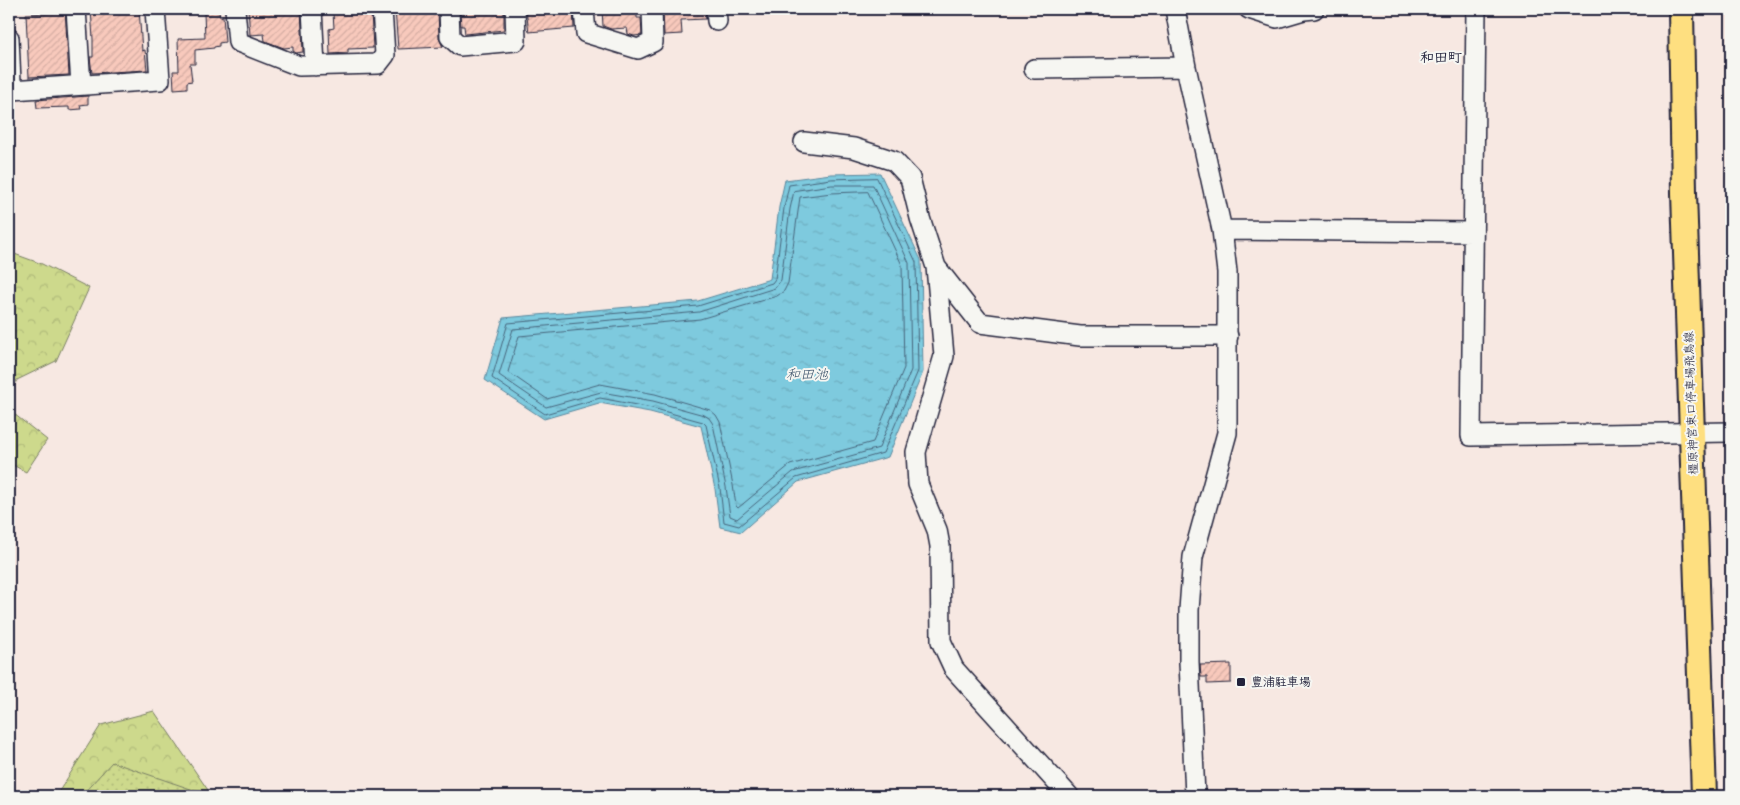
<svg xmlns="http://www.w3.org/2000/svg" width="1740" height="805" font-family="Mali,'Klee One',sans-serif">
<defs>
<pattern id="forest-crowns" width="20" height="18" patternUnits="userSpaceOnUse" patternTransform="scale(1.25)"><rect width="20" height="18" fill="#cdd98c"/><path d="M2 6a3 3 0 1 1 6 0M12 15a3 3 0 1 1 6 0" fill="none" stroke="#b0ba7a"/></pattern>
<pattern id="park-dots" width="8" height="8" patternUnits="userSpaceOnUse" patternTransform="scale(1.25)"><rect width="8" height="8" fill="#cdd98c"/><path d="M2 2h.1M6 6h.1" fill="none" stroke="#b0ba7a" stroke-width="1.8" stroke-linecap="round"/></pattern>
<pattern id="water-ripples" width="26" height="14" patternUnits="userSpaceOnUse" patternTransform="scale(1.25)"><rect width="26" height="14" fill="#7ecade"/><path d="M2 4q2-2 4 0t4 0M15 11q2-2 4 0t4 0" fill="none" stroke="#6dadbf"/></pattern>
<pattern id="building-hatch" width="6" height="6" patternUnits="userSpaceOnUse" patternTransform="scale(1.25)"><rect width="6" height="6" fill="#f8c9bc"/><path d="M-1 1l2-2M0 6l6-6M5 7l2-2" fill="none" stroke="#d4aca2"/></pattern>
</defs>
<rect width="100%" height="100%" fill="#f7e8e2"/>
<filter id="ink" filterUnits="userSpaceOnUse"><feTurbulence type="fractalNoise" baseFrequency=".02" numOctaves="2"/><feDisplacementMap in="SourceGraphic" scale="10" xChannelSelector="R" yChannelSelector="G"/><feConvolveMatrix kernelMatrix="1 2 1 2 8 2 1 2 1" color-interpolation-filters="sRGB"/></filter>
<g filter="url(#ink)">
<path fill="url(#forest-crowns)" stroke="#787e64" d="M9 252 42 264 89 288 56 361 17 380 9 397Z
M9 410 47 440 26 472 9 463Z
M154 711 212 796H56L101 725Z"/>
<path fill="url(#park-dots)" stroke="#787e64" d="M112 762 211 796H81Z"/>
<path fill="url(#water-ripples)" stroke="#59879d" d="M880 173 921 260 923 372 888 457 798 482 741 532 720 527 715 489 701 426 650 412 599 403 544 419 485 380 503 318 698 301 770 279 779 207 785 180 831 174Z"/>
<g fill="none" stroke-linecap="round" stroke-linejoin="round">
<path stroke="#47657c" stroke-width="1" d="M877 178 916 262 918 371 883 453 796 478 739 526 724 522 720 488 706 425 703 422 652 408 600 398 545 414 492 378 508 323 698 306 772 283 775 279 784 208 789 185 831 179Z
M832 185H873L909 263 911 370 879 448 793 472 737 519 730 516 726 487 713 424 709 418 704 415 653 401 601 392 546 407 499 375 513 329 699 312 775 288 781 280 790 209 794 191Z
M868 192 902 265 904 368 873 442 790 465 738 508 736 506 733 485 720 422 716 415 710 410 655 394 600 384 547 399 508 372 519 336 700 319 777 296 784 291 788 283 800 197 832 193Z"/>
</g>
<path fill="url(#building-hatch)" stroke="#22223b" d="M49 9H65L69 75 29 77 26 14 49 13Z
M91 9H112V10L139 9 142 51 145 50 147 70 92 73 90 57H93V39Z
M206 9H216V12H219L220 17 223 16 225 42 219 43V46L214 47V48L195 50V64H190L192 81 187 82V88L174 89 173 71H179L178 39 205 38 204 13H206Z
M248 9H301L303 52 296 53 293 51V47L284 48 265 41 264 34 250 35Z
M395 9H438L439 38 443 47 398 49Z
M573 9 574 28 529 32 526 10Z
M602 9H637V18H641L642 35 634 36 628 34 627 28 611 29 603 26Z
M663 9H705L706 19 681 20 682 34 664 35Z
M504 10V30L465 34 464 26H461L460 13Z
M371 12 373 48 348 49V53L330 54 329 29 334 28 333 13Z
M88 96V104L80 105 81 109 69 110V107L37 108 36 100Z
M1231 664V683L1207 684V677H1201L1200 665Z"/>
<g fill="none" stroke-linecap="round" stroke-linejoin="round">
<g stroke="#22223b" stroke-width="22">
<path id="minor" d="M76 9 81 85
M235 9 238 42 299 66 378 64 385 55 382 9
M312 9 315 66
M449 9 450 37 460 46 516 41 515 9
M584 9 586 33 638 49 653 42 652 9
M716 9 717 21
M1175 9 1186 67 1222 230 1227 272V433L1193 557 1189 610V662L1195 796
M1249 9 1277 18 1304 10 1314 9
M1476 9 1471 436 1731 432
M9 38 11 82H9
M1034 69 1186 67
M11 82 12 90 160 80 155 9
M804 142 854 148 894 161 910 178 920 218 936 267 980 323 1080 336H1228
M1222 230 1473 232
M936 267 944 356 916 452 918 484 937 530 940 546 941 641 954 669 1069 796"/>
</g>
<g stroke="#22223b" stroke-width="28">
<path id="major" d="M1681 9 1684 193 1704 796"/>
</g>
<use href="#minor" stroke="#f6f6f2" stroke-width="19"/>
<use href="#major" stroke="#fedf80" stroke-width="24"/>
</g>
</g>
<rect fill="#22223b" stroke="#f6f6f2" stroke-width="2" x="1236" y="677" width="10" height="10" rx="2.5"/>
<g text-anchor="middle" stroke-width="4" stroke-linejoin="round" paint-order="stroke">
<g font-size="12" fill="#22223b" stroke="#f6f6f2">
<text transform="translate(1691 403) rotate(-92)" y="4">橿原神宮東口停車場飛鳥線</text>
</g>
<g font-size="12" font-weight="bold" fill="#22223b" stroke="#f6f6f2" text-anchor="start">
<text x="1251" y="686">豊浦駐車場</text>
</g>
<g font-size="14" font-weight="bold" fill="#22223b" stroke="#f6f6f2">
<text x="1441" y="62">和田町</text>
</g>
<g font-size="14" font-style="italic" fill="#3e546c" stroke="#f6f6f2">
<text x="807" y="379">和田池</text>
</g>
</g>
<rect width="1740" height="805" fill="none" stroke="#f6f6f2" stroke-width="30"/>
<rect x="15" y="15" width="1710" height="775" fill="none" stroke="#22223b" stroke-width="2" filter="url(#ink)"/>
</svg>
